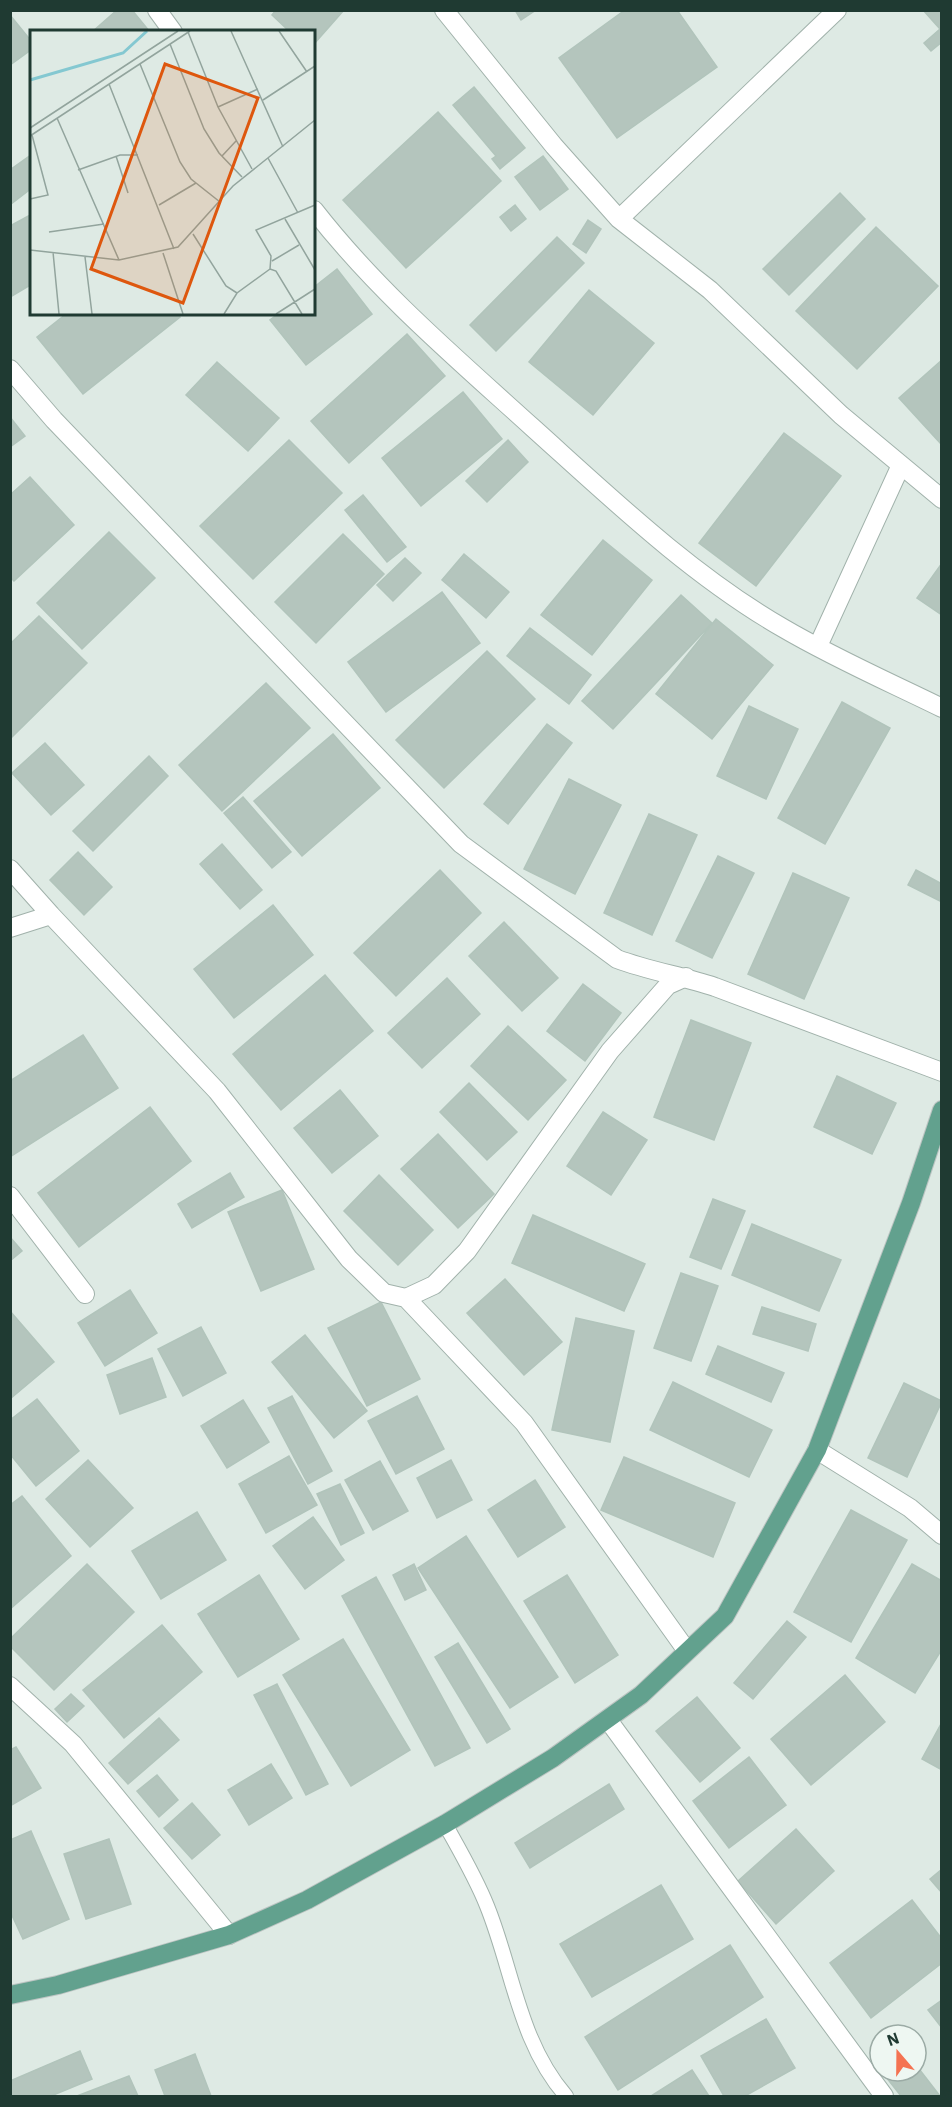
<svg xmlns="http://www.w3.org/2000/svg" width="952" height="2107" font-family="'IBM Plex Sans',sans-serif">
<rect width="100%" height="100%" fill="#deeae4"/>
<path fill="#b4c5bd" stroke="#b1c4bb" stroke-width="1.5" d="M117 10H132L150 32H92Z
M276 10H344L314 44V32H290L272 15Z
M515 10H536L521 20Z
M625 10H677L717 67 617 138 559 58Z
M923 10H942V42L931 51 924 43 940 29Z
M10 15 32 42V49L10 65Z
M474 87 525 148 500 169 492 159 496 156 453 105Z
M438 112 501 181 406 268 343 200Z
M31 155 32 188 11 204 10 170Z
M543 156 568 189 540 210 515 177Z
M840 193 865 219 789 295 763 269Z
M515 205 526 219 511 231 500 217Z
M32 214V284L12 296 10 226Z
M588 220 601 229 586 253 573 244Z
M876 227 938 286 857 369 796 311Z
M557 237 584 263 496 351 470 325Z
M337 269 372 314 306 365 270 320 278 314H314V287Z
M589 290 654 343 593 415 529 362Z
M66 314H178L180 317 83 394 37 337Z
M407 334 445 376 349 463 311 421Z
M942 360V445L899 398Z
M217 362 279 418 248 451 186 395Z
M463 392 502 439 421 506 382 458Z
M10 417 25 436 10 447Z
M784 433 841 476 756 586 699 543Z
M289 440 342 493 253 579 200 526Z
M508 440 528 462 487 502 466 481Z
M30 477 74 525 14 581 10 577V495Z
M363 495 406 547 387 562 345 510Z
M109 532 155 578 82 649 37 603Z
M343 534 384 574 316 643 275 602Z
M603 540 652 580 592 655 541 615Z
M464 554 509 592 486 618 442 580Z
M405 558 421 573 393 601 377 585Z
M942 563V615L917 598Z
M442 592 480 643 386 712 348 662Z
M681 595 712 623 613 729 582 701Z
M39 616 87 663 10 739V644Z
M716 619 773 665 712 739 656 694Z
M530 628 591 675 569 704 507 656Z
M487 651 535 699 444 788 396 740Z
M266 683 310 728 222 811 179 765Z
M842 702 890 728 825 844 778 818Z
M749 706 798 729 766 799 717 776Z
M547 724 572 743 508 824 484 804Z
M333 734 380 788 302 856 254 801Z
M45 743 84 785 51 815 12 773Z
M149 756 168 776 93 851 73 831Z
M569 779 621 805 575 894 524 869Z
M243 797 291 852 272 868 224 813Z
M649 814 697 835 652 935 604 913Z
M222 844 262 890 240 909 200 864Z
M78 852 112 887 84 915 50 880Z
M718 856 754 873 712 958 676 941Z
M440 870 481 913 396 996 354 953Z
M916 870 942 884V902L908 885Z
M793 873 849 898 804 999 748 974Z
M273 905 313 955 234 1018 194 969Z
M504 922 558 978 522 1011 469 956Z
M325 975 373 1031 281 1110 233 1054Z
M447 978 480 1014 422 1068 388 1033Z
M583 984 621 1013 585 1061 547 1031Z
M691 1020 751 1043 714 1140 654 1117Z
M508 1026 566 1080 528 1120 471 1066Z
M83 1035 118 1088 10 1157V1081Z
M837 1076 896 1103 872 1154 814 1127Z
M469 1083 517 1132 487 1160 440 1112Z
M340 1090 378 1136 332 1173 294 1128Z
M150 1107 191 1161 79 1247 38 1193Z
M603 1112 647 1140 611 1195 567 1166Z
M438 1134 494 1194 458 1228 401 1169Z
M230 1173 244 1197 192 1228 178 1204Z
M379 1175 433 1230 398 1265 344 1211Z
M282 1190 314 1269 261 1291 228 1212Z
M713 1199 745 1211 721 1269 690 1257Z
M533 1215 645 1264 624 1311 512 1263Z
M752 1224 841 1260 819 1311 732 1275Z
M10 1237 22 1251 10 1261Z
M681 1273 718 1286 691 1361 654 1348Z
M505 1279 562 1342 524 1375 467 1313Z
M130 1290 157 1333 105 1366 78 1323Z
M381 1302 420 1379 367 1406 328 1328Z
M762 1307 816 1324 808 1351 753 1334Z
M10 1311 54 1362 10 1399Z
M576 1318 634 1331 610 1442 552 1430Z
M201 1327 226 1373 183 1396 158 1349Z
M305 1335 367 1411 334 1438 272 1362Z
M718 1346 784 1373 771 1402 706 1374Z
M152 1358 166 1397 120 1414 107 1375Z
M673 1382 772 1430 749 1477 650 1430Z
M904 1383 942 1401 907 1477 868 1458Z
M292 1396 332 1471 308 1484 268 1408Z
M417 1396 444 1449 396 1474 368 1421Z
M37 1399 79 1451 36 1486 10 1454V1420Z
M243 1400 269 1442 227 1468 201 1426Z
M289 1456 317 1505 266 1533 239 1484Z
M624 1457 735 1503 713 1557 601 1510Z
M88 1460 133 1508 90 1547 46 1499Z
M451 1460 472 1500 437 1518 417 1478Z
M380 1461 408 1511 373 1530 345 1480Z
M535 1480 565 1527 518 1557 488 1510Z
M340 1484 364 1533 341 1545 317 1494Z
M22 1496 71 1556 10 1609V1505Z
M851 1510 907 1540 851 1642 794 1612Z
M197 1512 226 1560 161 1599 132 1551Z
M313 1517 344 1560 305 1589 273 1546Z
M466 1536 558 1677 510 1708 418 1568Z
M87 1564 134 1612 54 1690 10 1646V1639Z
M414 1564 426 1590 405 1600 393 1575Z
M912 1564 942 1581V1649L915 1693 856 1658Z
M259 1575 299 1639 238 1677 198 1614Z
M567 1575 618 1655 575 1683 524 1601Z
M376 1577 470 1748 435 1766 342 1596Z
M787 1621 806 1637 753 1699 734 1683Z
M162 1625 202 1672 124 1738 83 1690Z
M343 1639 410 1750 351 1786 283 1675Z
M458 1643 510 1729 487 1743 435 1657Z
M845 1675 885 1722 811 1785 771 1739Z
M277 1684 328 1784 306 1795 254 1695Z
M71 1694 84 1706 67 1722 55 1709Z
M697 1697 740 1748 700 1782 656 1731Z
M159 1718 179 1740 128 1784 109 1763Z
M942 1722V1770L922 1759Z
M16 1747 41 1788 10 1806V1750Z
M749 1757 786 1805 729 1848 693 1801Z
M271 1764 292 1798 249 1825 228 1790Z
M157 1775 178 1800 159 1817 137 1791Z
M609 1784 624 1809 530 1868 515 1843Z
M192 1803 220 1835 192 1859 164 1828Z
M796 1829 834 1871 776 1924 738 1881Z
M31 1831 69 1919 23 1939 10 1911V1840Z
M109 1839 131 1904 86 1919 64 1854Z
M942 1869V1893L930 1879Z
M661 1885 693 1939 592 1997 560 1944Z
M912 1900 942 1939V1963L871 2018 830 1963Z
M730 1945 763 1997 618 2090 585 2037Z
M942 2000V2028L928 2010Z
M766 2019 795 2068 745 2096H724L701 2056Z
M80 2051 92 2079 51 2096H10V2081Z
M195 2054 211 2096H165L155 2070Z
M916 2065 940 2096H901L882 2072 916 2071Z
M692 2070 709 2096H651Z
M129 2076 138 2096H77Z"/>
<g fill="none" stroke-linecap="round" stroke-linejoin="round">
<g stroke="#a1b2ab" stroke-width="16">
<path id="lane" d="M445 1824C460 1851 476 1878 487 1906 513 1970 519 2042 566 2096"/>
</g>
<g stroke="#a1b2ab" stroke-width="20">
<path id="street" d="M157 10 173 32
M444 10 554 146 619 219 710 290 841 415 942 499
M314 210C377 291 456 358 532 427 611 498 691 575 783 628 834 658 889 682 942 708
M619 219 837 10
M10 369 54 420 461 844 617 959C649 971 682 976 715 987L942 1072
M818 646 901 465
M10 869 51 915 217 1091 349 1259 384 1293 406 1298 524 1423 687 1651
M10 928 51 915
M10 1196 85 1294
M406 1298 434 1285 467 1251 610 1051 668 985 686 977
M817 1450 910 1508 942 1535
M10 1686 73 1744 229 1935
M608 1720 884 2096"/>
</g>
<g stroke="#bcc4c2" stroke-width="20">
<path id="primary" d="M10 1995 58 1985 229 1935 307 1900 445 1824 553 1758 641 1695 725 1616 817 1450 911 1203 942 1110"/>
</g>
<use href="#lane" stroke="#fff" stroke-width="14"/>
<use href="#street" stroke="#fff" stroke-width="18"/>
<use href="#primary" stroke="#62a18e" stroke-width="18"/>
</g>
<g transform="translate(30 30)">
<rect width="285" height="285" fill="#deeae4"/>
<path fill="none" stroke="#84c8d1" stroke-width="3" d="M0 50 93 23 117 1"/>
<path fill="none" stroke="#92a49d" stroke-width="1.5" d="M201 1 253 117M249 1 277 42M158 2 188 77 222 139M140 14 174 99 189 123 212 147M110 34 150 132 161 149 190 172M79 54 144 219M233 70 285 36M188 77 228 59M27 88 89 230M0 98 148 1M0 106 160 1M86 126 98 163M192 126 206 111M238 128 268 183M48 140 90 125H108M0 169 18 165 2 105M129 175 166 153M255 189 285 240M19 202 74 194M163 204 196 256 207 263M0 220 89 230 148 217 203 156 285 90M23 222 29 284M133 223 153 284M55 227 62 284M242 231 269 215M240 239 241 226 226 200 285 175M240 239 246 241 272 284M194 284 207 263 240 239M246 284 285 259"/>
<path fill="#de570e" fill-opacity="0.15" stroke="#de570e" stroke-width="3" d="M135 34 228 68 153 273 61 239Z"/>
<rect width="285" height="285" fill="none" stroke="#1f3a32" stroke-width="3"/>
</g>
<rect width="952" height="2107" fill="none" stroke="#1f3a32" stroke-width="24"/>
<g transform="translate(898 2053) rotate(340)"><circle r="28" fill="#eef7f2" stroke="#9baba5" stroke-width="1.5"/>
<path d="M0-4.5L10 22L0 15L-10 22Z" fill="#f47352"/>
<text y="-9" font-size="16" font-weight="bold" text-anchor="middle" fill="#1f3a32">N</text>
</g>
</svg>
